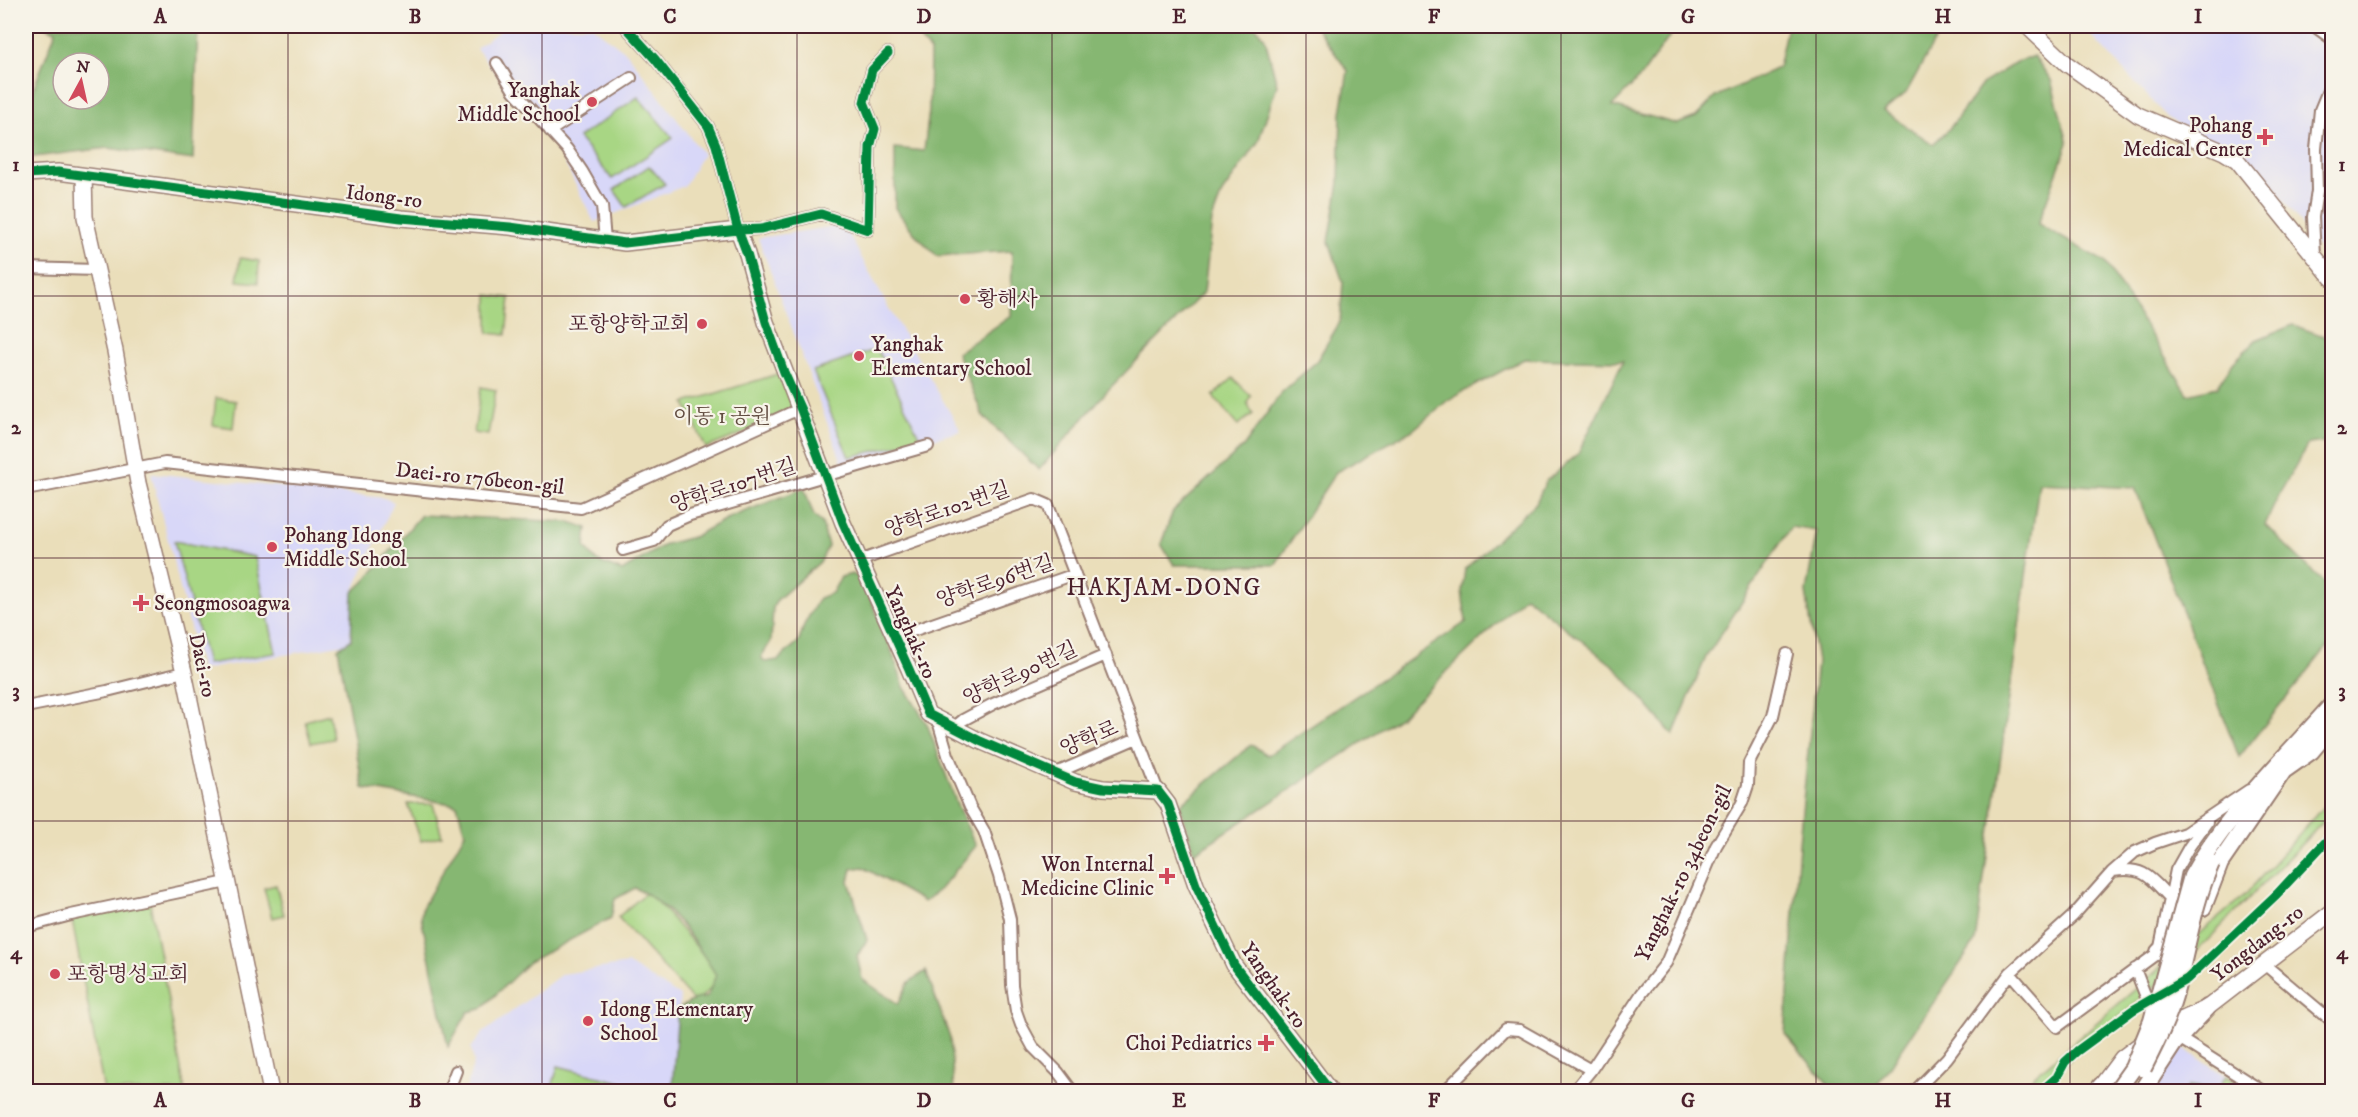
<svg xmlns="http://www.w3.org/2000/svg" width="2358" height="1117" font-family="'IM FELL DW Pica','Noto Serif KR',serif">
<rect width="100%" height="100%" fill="#f7f3e8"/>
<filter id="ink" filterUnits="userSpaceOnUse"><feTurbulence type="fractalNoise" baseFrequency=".0167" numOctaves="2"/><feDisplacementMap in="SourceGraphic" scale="12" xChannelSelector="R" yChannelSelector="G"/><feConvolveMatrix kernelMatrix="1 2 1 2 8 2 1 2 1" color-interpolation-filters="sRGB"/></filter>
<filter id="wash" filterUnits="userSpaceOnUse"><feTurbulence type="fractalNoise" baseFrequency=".008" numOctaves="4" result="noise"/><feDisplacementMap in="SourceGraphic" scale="24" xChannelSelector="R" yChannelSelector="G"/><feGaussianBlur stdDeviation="1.35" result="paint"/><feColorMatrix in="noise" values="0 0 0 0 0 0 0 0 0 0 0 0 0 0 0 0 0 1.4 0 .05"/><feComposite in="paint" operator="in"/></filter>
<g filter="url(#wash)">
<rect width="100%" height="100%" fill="#eadeba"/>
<path fill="#d8d7f8" d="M507 26H592L627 53 703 154 684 186 594 222 559 151 476 48Z
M2082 26H2315L2332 39V102L2330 107 2324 255 2271 183 2236 154 2169 119Z
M844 225 889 309 961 431 843 465 758 238Z
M151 473 384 498 394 502 353 592 350 643 201 670Z
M628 964 680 996 672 1091 465 1092 474 1062 471 1048 483 1033 562 974Z
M2182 1047 2249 1091 2151 1092Z"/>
<path fill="#a8d684" stroke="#797a58" stroke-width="1.5" d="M638 97 673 138 612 179 578 138Z
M649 166 665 184 626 207 614 190Z
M240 258 259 261 258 283 237 281Z
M488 295 510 298 506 335 488 333Z
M877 349 921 440 849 457 813 371Z
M784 372 801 410 706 448 685 403Z
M1233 378 1251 396 1247 403 1253 414 1238 425 1213 396Z
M481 387 496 390 488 435 474 433Z
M216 398 236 401 233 428 213 425Z
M174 541 255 557 276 653 207 664Z
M329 714 333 739 311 743 305 721Z
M2332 797V812L2330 815 2198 950 2033 1091 2016 1092 2246 894Z
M408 804H433L442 836 421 841Z
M276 885 284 915 272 918 264 888Z
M648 891 723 977 695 1003 618 917Z
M149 898 185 1091H104L71 915Z
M558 1066 639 1087 638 1091H551Z
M2226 1076 2252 1091H2185L2189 1086 2218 1089Z"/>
<path fill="#86b772" stroke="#686b4e" stroke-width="1.5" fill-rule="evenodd" d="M43 26H198L193 160 108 148 26 158V118L34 87 56 31ZM63 63H99V99H63Z
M908 26H1255L1265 38 1277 85 1258 142 1222 193 1212 220 1204 292 1107 391 1039 470 983 416 957 353 1011 316 1012 251 937 256 914 233 895 208V148L924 151 929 111 930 51Z
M1315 26H1677L1642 75 1612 106 1677 124 1696 117 1715 97 1778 68 1787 26H1943L1906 93 1884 111 1933 144 1950 128 1983 83 2017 62 2034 56 2051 80 2068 143 2038 224 2105 262 2188 394 2217 387 2233 363 2256 340 2293 325 2332 339V441L2308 444 2280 493 2265 525 2332 590V641L2239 757 2135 488 2039 483 1975 942 1873 1091H1834L1785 1034 1800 831 1817 662 1806 592 1817 531 1791 527 1706 657 1673 735 1616 668 1525 596 1400 717 1194 853 1180 805 1251 745 1268 755 1466 622 1462 591 1465 569 1536 503 1546 481 1578 454 1623 361 1524 359 1448 400 1413 430 1336 472 1275 565H1174L1161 544 1173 511 1244 446 1281 393 1316 362 1340 322 1343 282 1329 242 1339 183 1341 113 1348 71Z
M804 488 814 516 822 523 828 546 821 561 776 601 773 608 771 641 761 657 765 662 778 660 799 641 804 625 819 598 832 593 841 577 852 574 862 579 886 635 904 687 927 724 958 807 976 846 940 889 924 902 863 867 852 869 849 881 867 940 857 956 862 979 898 1004 909 982 926 971 950 1038 954 1091H672L678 1009 695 999 707 997 716 975C694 941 674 906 635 888L615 899 611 918 529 962 481 1009 468 1012 448 1047 421 917 422 908 465 833 457 805 363 788 338 648 351 640 353 592 364 582 421 515 570 522 587 528 585 547 597 561 622 571 666 544 693 537 726 519Z"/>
</g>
<g filter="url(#ink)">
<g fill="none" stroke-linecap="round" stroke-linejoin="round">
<g stroke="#9a7e72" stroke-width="14">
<path id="street" d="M625 26 655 59 708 126 716 145 738 230 761 229 821 214 868 230 870 147 875 129 864 102 872 70 888 53
M2314 26 2332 39
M497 63 514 91 567 149 582 171 602 206 605 241
M550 131 631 78
M2315 255 2313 217 2317 191 2316 149 2320 110 2332 81
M26 268 96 270
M26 490 165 463 581 508 790 413 801 410
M623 550 654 541 667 525 690 515 928 446
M859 561 1034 499 1048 505 1158 791
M895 637 1075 574
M26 707 107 691 184 672
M938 721 948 755 970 807 984 831 999 876 1010 919 1012 985 1016 1011 1021 1025 1033 1047 1058 1072 1073 1092
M952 729 963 720 993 704 1106 655
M1056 773 1137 738
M2113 871C2146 866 2151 879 2172 900
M26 927 71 915 227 882
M2264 964 2332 1021
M2135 969 2159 1030 2179 1038 2264 1092
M2010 973 2057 1027 2159 952 2176 870 2189 847 2207 822
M448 1092 456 1071
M1444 1092 1506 1029 1520 1030 1591 1070
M1573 1092 1591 1070 1642 993 1666 963 1716 846 1742 803 1748 785 1749 763 1773 716 1787 654
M1914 1092 1947 1058 2010 973 2073 916 2112 872 2135 852 2155 843 2185 833 2249 790"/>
</g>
<g stroke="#9a7e72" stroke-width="18">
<path id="secondary" d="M2027 26 2067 64 2138 115 2224 152 2237 160 2332 278
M26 174 58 172 401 218 510 227 625 243 738 230 747 254 766 322 843 523 909 669 928 714 980 741 1075 782 1103 788 1158 791 1168 804 1196 885 1234 965 1331 1092
M84 176 85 217 115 351 138 483 184 672 271 1092
M2094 1092 2101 1086 2122 1058 2159 1030 2207 1008 2332 912"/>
</g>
<g stroke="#9a7e72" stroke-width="20">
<path id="primary" d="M2284 770 2311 751 2332 726
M2202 859C2238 803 2288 755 2332 705
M2203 907 2220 863 2283 771
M2159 952 2182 934
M2098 1092 2101 1086
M2142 1092 2174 1043 2207 1008"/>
</g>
<use href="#street" stroke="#fff" stroke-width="10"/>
<use href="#secondary" stroke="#fff" stroke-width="15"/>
<use href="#primary" stroke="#fff" stroke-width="16"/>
<g stroke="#9a7e72" stroke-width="20" stroke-linecap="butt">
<path id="primary-bridge" d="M2143 1068C2155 1044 2167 1021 2174 996 2187 951 2192 906 2211 863
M2116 1092 2133 1068 2152 1021 2192 876 2202 859"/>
</g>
<use href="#primary-bridge" stroke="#fff" stroke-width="16"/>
<g stroke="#f7f3e8" stroke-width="13">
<path id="cycleway" d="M625 26 655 59 708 126 716 145 738 230 747 254 766 322 784 372 801 410 843 523 909 669 928 714 980 741 1075 782 1103 788 1158 791 1168 804 1196 885 1234 965 1331 1092
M26 174 58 172 401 218 510 227 625 243 738 230 761 229 821 214 868 230 870 147 875 129 864 102 872 70 888 53
M2040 1092 2057 1077 2065 1062 2077 1051 2133 1010 2187 979 2277 894 2332 835"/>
</g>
<use href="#cycleway" stroke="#00873e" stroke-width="9"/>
</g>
</g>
<path fill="none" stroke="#4a1f2b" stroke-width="1.5" stroke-opacity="0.55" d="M288 26V1092M542 26V1092M797 26V1092M1052 26V1092M1306 26V1092M1561 26V1092M1816 26V1092M2070 26V1092M26 296H2332M26 558H2332M26 821H2332"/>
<g fill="#d1495b" stroke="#f7f3e8" stroke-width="2">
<circle cx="592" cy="102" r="6"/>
<path d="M2262 128h6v6h6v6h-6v6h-6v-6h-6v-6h6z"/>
<circle cx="965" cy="299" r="6"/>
<circle cx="702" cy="324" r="6"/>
<circle cx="859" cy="356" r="6"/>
<circle cx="272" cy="547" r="6"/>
<path d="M138 594h6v6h6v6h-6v6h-6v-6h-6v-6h6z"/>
<path d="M1164 867h6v6h6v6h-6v6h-6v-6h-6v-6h6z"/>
<circle cx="55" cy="974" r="6"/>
<circle cx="588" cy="1021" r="6"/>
<path d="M1263 1034h6v6h6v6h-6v6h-6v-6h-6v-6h6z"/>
</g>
<g text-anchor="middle" stroke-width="4.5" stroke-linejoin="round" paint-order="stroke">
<g font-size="21" fill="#4a1f2b" stroke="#f7f3e8" text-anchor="start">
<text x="580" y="97" text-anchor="end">Yanghak<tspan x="580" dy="24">Middle School</tspan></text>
<text x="2252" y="132" text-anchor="end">Pohang<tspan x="2252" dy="24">Medical Center</tspan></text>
<text x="977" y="306">황해사</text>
<text x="690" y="331" text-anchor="end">포항양학교회</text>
<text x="871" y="351">Yanghak<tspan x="871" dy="24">Elementary School</tspan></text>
<text x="284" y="542">Pohang Idong<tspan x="284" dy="24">Middle School</tspan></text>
<text x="154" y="610">Seongmosoagwa</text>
<text x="1154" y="871" text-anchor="end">Won Internal<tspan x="1154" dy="24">Medicine Clinic</tspan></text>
<text x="67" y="981">포항명성교회</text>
<text x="600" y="1016">Idong Elementary<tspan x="600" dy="24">School</tspan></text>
<text x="1252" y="1050" text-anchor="end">Choi Pediatrics</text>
</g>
<g font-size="21" fill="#4a1f2b" stroke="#f7f3e8">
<text transform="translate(384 196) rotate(7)" y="7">Idong-ro</text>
<text transform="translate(480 478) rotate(6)" y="7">Daei-ro 176beon-gil</text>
<text transform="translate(733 485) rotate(-18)" y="7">양학로107번길</text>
<text transform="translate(947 509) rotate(-19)" y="7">양학로102번길</text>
<text transform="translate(995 581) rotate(-19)" y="7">양학로96번길</text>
<text transform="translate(911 632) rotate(66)" y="7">Yanghak-ro</text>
<text transform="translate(203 665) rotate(78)" y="7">Daei-ro</text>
<text transform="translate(1020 673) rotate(-25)" y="7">양학로90번길</text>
<text transform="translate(1089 738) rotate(-23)" y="7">양학로</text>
<text transform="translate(1683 873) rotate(-64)" y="7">Yanghak-ro 34beon-gil</text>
<text transform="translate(2257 943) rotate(-38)" y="7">Yongdang-ro</text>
<text transform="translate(1274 985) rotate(55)" y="7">Yanghak-ro</text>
</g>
<g font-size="21" fill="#624d41" stroke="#f7f3e8">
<text x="722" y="423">이동 1 공원</text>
</g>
<g font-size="24" letter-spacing="1.5" fill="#4a1f2b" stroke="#f7f3e8">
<text x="1164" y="595">HAKJAM-DONG</text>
</g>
</g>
<rect width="2358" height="1117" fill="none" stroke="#f7f3e8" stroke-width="66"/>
<g transform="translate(81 81) rotate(8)"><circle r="28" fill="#f7f3e8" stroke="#b29e9c" stroke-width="1.5"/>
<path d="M0-4.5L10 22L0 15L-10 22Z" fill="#d1495b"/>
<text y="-9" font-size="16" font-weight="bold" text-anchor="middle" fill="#4a1f2b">N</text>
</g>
<rect x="33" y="33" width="2292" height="1051" fill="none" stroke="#4a1f2b" stroke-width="2"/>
<g font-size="20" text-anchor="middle" font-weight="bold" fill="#4a1f2b">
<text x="160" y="23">A</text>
<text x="415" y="23">B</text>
<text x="670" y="23">C</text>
<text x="924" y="23">D</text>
<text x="1179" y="23">E</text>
<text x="1434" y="23">F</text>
<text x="1688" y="23">G</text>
<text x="1943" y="23">H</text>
<text x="2198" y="23">I</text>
<text x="16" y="171">1</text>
<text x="2342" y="171">1</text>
<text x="16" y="434">2</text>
<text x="2342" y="434">2</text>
<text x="16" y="697">3</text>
<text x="2342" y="697">3</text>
<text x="16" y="959">4</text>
<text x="2342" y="959">4</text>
<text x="160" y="1107">A</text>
<text x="415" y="1107">B</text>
<text x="670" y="1107">C</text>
<text x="924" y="1107">D</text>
<text x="1179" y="1107">E</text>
<text x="1434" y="1107">F</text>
<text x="1688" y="1107">G</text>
<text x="1943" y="1107">H</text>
<text x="2198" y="1107">I</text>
</g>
</svg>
